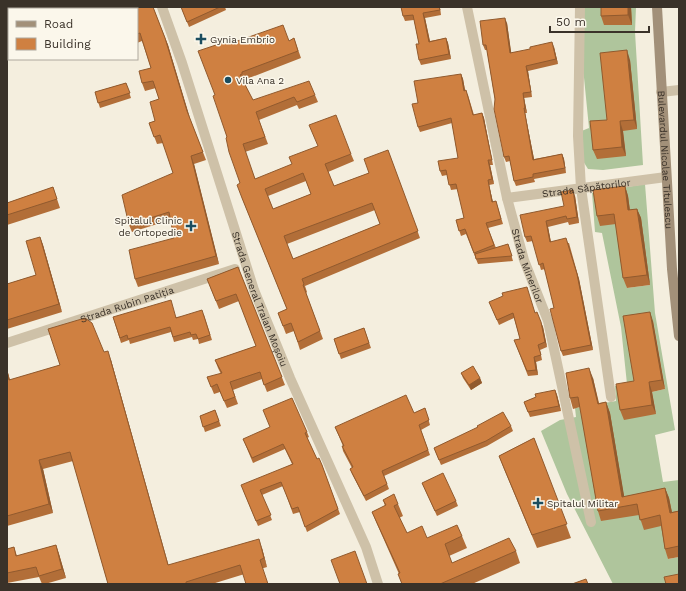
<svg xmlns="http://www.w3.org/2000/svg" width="686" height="591" font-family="'Work Sans',sans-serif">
<rect width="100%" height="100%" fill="#f4eede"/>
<path fill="#afc59c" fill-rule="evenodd" d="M577 7H636L635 32 643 165 603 170 588 169 583 161 579 132 589 128ZM611 129 623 131 626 156Z
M645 184 655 313 675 430 655 435 663 482 679 480V522L664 526 668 559 679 557V582L667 584H613L567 494 541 431 560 420 576 417 575 408 616 401 615 386 627 384 621 327 602 233 595 232 592 193ZM618 223 650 285 627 288ZM653 321 665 389 652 392 656 414 638 390Z"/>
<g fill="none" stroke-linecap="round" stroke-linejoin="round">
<g stroke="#cec1a8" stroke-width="10">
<path id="s1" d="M162 7 182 63 254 290 290 378 366 547 378 584"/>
<path id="s2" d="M467 7 507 198 524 260 548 321 591 522"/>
<path d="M580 7 578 136 581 188 611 397"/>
<path d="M661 92 679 90"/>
<path id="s3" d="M507 198 666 177"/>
<path id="s4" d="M7 343 235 269"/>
</g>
<path stroke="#a29079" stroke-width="10" id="s5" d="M657 7 672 269 679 336"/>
</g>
<path fill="#b26e38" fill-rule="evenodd" d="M116 7H153L168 45 189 116 206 160 194 164 219 264 138 287 135 279 174 238 170 220 132 232 129 225 173 173 163 143 157 144 149 123 155 121 159 99 156 88 145 91 142 83 151 68 142 41 137 43V9H117Z
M181 7H225L226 10 189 27Z
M401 7H440L441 15 425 18 430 41 446 38 448 43 451 59 421 65 419 60V44L414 20 405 21 403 16Z
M601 7H631L632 25H604L601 16Z
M9 22V52L7 53V23Z
M507 23 511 53 554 47 558 64 528 71 532 97 524 98 527 113H525L534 159 562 154 564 159 566 173 534 179 535 182 516 186 514 181 510 161 506 162 504 157 487 50H485L483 45Z
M294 38 301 58 244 80 245 82 243 83 253 100 315 95 318 102 299 109 297 105 259 120 268 144 245 152 255 179 351 154 354 161 328 172 334 186 369 173 388 150 420 238 305 286 307 292 306 293 323 339 300 350 294 331 286 334 278 313 287 309 242 198 240 183 215 95 229 44 289 41ZM306 181 311 194 273 209 268 196ZM375 210 380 224 293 259 287 244Z
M630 60 637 129 623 131 626 156 597 159 593 150 607 120Z
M461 74 463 79 465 90 468 95 474 115 482 113 484 118 493 165H490L494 184 489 185 493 202 496 201 503 224 488 228 496 248 508 244 513 261 478 264 466 234 461 236 456 220 464 218 458 189 451 190 447 175 442 176 440 171 458 158 452 123 420 132 418 127V103Z
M126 83 131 98 100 108 95 92Z
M625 186 628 196 630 210 637 209 641 218 650 285 627 288 623 278 616 224 600 226 597 216Z
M53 187 60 208 7 225V203Z
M575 196 579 223 569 225 568 222 548 227 551 242 569 243 579 279 593 350 563 356 561 351 554 308 545 269 541 270 533 241 527 242 525 237 564 206Z
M40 237 43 245 62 312 7 329V284L36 275Z
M238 267 285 385 267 392 262 379 233 390 238 404 227 408 220 392 214 394 207 377 221 374 218 368 215 360 256 346 239 301 219 309 207 279Z
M489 302 536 313 543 327 547 347 540 350 542 360 536 362 538 375 528 376 516 345 520 339 514 318 499 325Z
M204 315 212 340 199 344 198 339 193 340 192 337 174 342 171 332 130 344 129 340 121 343 113 317H176Z
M653 321 665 389 652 392 656 414 624 420 620 410 634 381Z
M364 328 371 348 341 359 334 339Z
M104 352 111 360 168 565 262 548 267 567 212 584H108L73 461 43 469 53 513 7 526V369L10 380Z
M461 373 480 378 482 383 471 390 463 378Z
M593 378 599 403 606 402 610 413 624 497 665 488 669 498 672 512 679 511V557L668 559 665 549 661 526 644 530 639 515 601 521 598 511 580 407 573 409 570 398Z
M555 390 557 395 561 411 530 417 524 402Z
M425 408 430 425 421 430 430 455 384 476 389 489 366 501 352 474 350 469 352 468 343 451 342 446H343L335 427 414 413Z
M215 410 221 426 205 432 200 416Z
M511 426 513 431 487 446 441 465 434 448 478 428Z
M307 432 309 437 307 438 317 459 322 465 340 514 307 532 300 512 293 514 283 486 262 495 272 520 258 526 243 490 292 464 285 449 253 463 243 439Z
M534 438 571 538 537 548 504 469 499 456Z
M422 483 456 501 458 506 437 516Z
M383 500 398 504 403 516 399 518 407 533 427 538 462 536 467 548 449 556 452 563 516 551 520 563 472 584H402L399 574 377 524 372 512 385 506Z
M56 545 59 554 66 578 45 584H42L39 577 7 583V549L14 547 17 556Z"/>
<path fill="#915a2e" d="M628 7H631L632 25 628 15Z
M423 13 425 18 431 47 429 42Z
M505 18 507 23 512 58 510 53Z
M165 38 168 45 190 118 187 111Z
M446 38 448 43 451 59 449 54Z
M552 42 554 47 558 64 556 59Z
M627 50 630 60 637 129 634 120Z
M526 66 528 71 532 97 531 92Z
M461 74 463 79 466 96 464 91Z
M523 93 527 113 525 108Z
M524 108 525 113 535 164 533 160Z
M482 113 484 118 493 165 492 160Z
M620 121 623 131 626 156 622 147Z
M562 154 564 159 566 173 565 168Z
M191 156 194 164 219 264 216 256Z
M488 160 490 165 494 184 492 179Z
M488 180 489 185 494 207 492 202Z
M625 186 628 196 631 220 628 210Z
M573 190 575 196 579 223 577 217Z
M637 209 641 218 650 285 647 275Z
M546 221 548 227 552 248 550 242Z
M40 237 43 245 62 312 59 304Z
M566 238 579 279 593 350 591 345Z
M650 312 653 321 665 389 662 380Z
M541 322 543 327 547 347 545 342Z
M108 351 111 360 171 574 168 565Z
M534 357 536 362 538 375 536 370Z
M589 368 593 378 601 414 598 404Z
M7 369 12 389 9 380 7 372Z
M480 378 482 383 471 390 469 385Z
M649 382 652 392 656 414 652 405Z
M555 390 557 395 561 411 559 406Z
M606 402 610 413 626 507 622 497Z
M39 460 43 469 53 513 49 504Z
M665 488 669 498 674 523 670 513Z
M259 539 262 548 267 567 264 558Z
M56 545 59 554 66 578 62 569Z"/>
<path fill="#cf8041" stroke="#915a2e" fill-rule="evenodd" d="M117 7H153L165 38 187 111 203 152 191 156 216 256 135 279 129 250 174 238 169 212 129 225 122 195 173 173 160 135 154 137 149 123 155 121 150 102 159 99 153 81 142 83 139 71 151 68 140 33 137 34V9H118Z
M181 7H220L187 22Z
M401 7H439L440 10 423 13 429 42 446 38 449 54 419 60 416 44H419L413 15 403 16Z
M601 7H628V15L601 16Z
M505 18 510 53 530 49V47L552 42 556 59 526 66 531 92 523 93 525 108H524L533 160 562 154 565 168 533 174V177L514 181 509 156 504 157 494 109 495 99 486 45H483L480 21Z
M9 22V44L7 45V23Z
M283 25 289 41 294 38 298 51 242 72V74L240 75 253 100 309 81 315 95 297 102 294 97 256 112 265 137 243 144 255 179 292 164 289 157 318 146 309 125 336 115 351 154 325 164 334 186 369 173 364 159 388 150 418 231 302 279 304 284 303 285 320 331 298 342 291 323 283 326 278 313 287 309 242 198 237 185 240 183 229 152 226 138 227 137 213 96 215 95 198 51 228 41 229 44ZM303 173 311 194 273 209 265 189ZM372 203 380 224 293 259 284 236Z
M627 50 634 120 620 121 622 147 593 150 590 121 607 120 600 53Z
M461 74 464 91 466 90 473 115 482 113 492 160H488L492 179 488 180 492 202 496 201 501 219 486 223 494 245 474 253 465 229 459 231 456 220 464 218 456 184 449 185 446 170 440 171 438 161 458 158 451 118 418 127 412 104 418 103 414 81Z
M126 83 130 93 98 103 95 92Z
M625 186 628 210 637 209 647 275 623 278 614 214 597 216 593 190Z
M53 187 57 199 7 215V203Z
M573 190 577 217 567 219 566 216 546 221 550 242 566 238 577 274 591 345 561 351 550 309 554 308 543 263 539 265 531 236 525 237 520 215 564 206 561 192Z
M40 237 59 304 7 320V284L36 275 26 241Z
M508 244 512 256 476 259 475 254Z
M238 267 282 377 264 385 260 372 230 382 235 397 224 401 217 384 211 387 207 377 222 373 215 360 256 346 236 294 216 301 207 279Z
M527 287 535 313 537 312 541 322 545 342 538 345 541 355 534 357 536 370 527 371 514 340 520 339 513 313 497 320 489 302 503 296 502 293Z
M171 300 176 318 202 310 210 335 198 339 196 334 191 335 190 332 173 337 170 327 128 339 127 335 120 338 113 317Z
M650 312 662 380 649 382 652 405 620 410 616 384 634 381 623 316Z
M85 318 92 323 104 352 108 351 168 565 259 539 264 558 260 560 268 584H246L240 565 186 582V584H108L70 452 39 460 49 504 7 516V372L9 380 60 365 48 329Z
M364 328 369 343 339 354 334 339Z
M473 366 480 378 469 385 461 373Z
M589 368 598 404 606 402 622 497 665 488 670 513 679 511V546L665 549 660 515 640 520 637 504 598 511 578 397 570 398 566 373Z
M555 390 559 406 528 412 524 402 536 397 535 394Z
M406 395 414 413 425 408 429 420 419 425 428 450 382 471 387 484 364 496 350 469 353 467 342 446H344L335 427Z
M292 398 307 432 305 433 317 459 319 458 322 465 338 509 305 527 298 507 292 509 281 482 260 490 271 515 256 521 241 485 293 464 283 444 252 458 243 439 270 427 263 410Z
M215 410 219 421 203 427 200 416Z
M503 412 511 426 486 441 439 460 434 448 478 427 477 426Z
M534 438 567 524 532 535 499 456Z
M443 473 456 501 435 511 422 483Z
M394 494 398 504 394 506 407 533 422 526 427 538 457 525 462 536 445 544 452 563 509 538 516 551 440 584H402L398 574 400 573 372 512 386 505 383 500Z
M56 545 62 569 39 576 36 567 7 573V549L14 547 16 556Z
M355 551 367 584H340L331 560Z
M679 574V584H666L664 577Z
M586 579 588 584H572Z"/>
<g fill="#1b4d5f" stroke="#fbf7eb" stroke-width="1.5">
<path d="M199 33h4v4h4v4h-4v4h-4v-4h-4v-4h4z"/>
<circle cx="228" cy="80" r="4"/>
<path d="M189 220h4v4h4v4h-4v4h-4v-4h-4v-4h4z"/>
<path d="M536 497h4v4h4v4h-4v4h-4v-4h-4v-4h4z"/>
</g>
<g text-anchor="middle" stroke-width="3" stroke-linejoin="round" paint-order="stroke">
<g font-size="10" fill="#3a3229" stroke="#fbf7eb" text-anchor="start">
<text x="210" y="43">Gynia Embrio</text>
<text x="236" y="84">Vila Ana 2</text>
<text x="182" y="224" text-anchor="end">Spitalul Clinic<tspan x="182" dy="12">de Ortopedie</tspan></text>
<text x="547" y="507">Spitalul Militar</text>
</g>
<g font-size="10" fill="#3a3229" stroke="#fbf7eb">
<text dy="4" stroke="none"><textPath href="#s5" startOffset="153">Bulevardul Nicolae Titulescu</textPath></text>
<text dy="4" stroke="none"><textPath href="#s3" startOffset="80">Strada Săpătorilor</textPath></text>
<text dy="4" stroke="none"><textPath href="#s2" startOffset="266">Strada Minerilor</textPath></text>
<text dy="4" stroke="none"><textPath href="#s1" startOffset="308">Strada General Traian Moșoiu</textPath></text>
<text dy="4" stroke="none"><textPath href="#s4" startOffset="126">Strada Rubin Patiția</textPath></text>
</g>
</g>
<rect width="686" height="591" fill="none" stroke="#3a3229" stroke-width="16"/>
<rect x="8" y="8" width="130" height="52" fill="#fbf7eb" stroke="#aea89d"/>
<rect x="16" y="21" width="20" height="6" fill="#a29079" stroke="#aea89d"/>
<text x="44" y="28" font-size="12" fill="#3a3229">Road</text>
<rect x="16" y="38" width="20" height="12" fill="#cf8041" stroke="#aea89d"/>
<text x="44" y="48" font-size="12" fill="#3a3229">Building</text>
<path d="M550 26v6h99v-6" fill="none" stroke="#3a3229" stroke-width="2"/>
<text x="556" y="26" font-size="12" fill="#3a3229" stroke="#fbf7eb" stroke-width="3" paint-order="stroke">50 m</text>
</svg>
